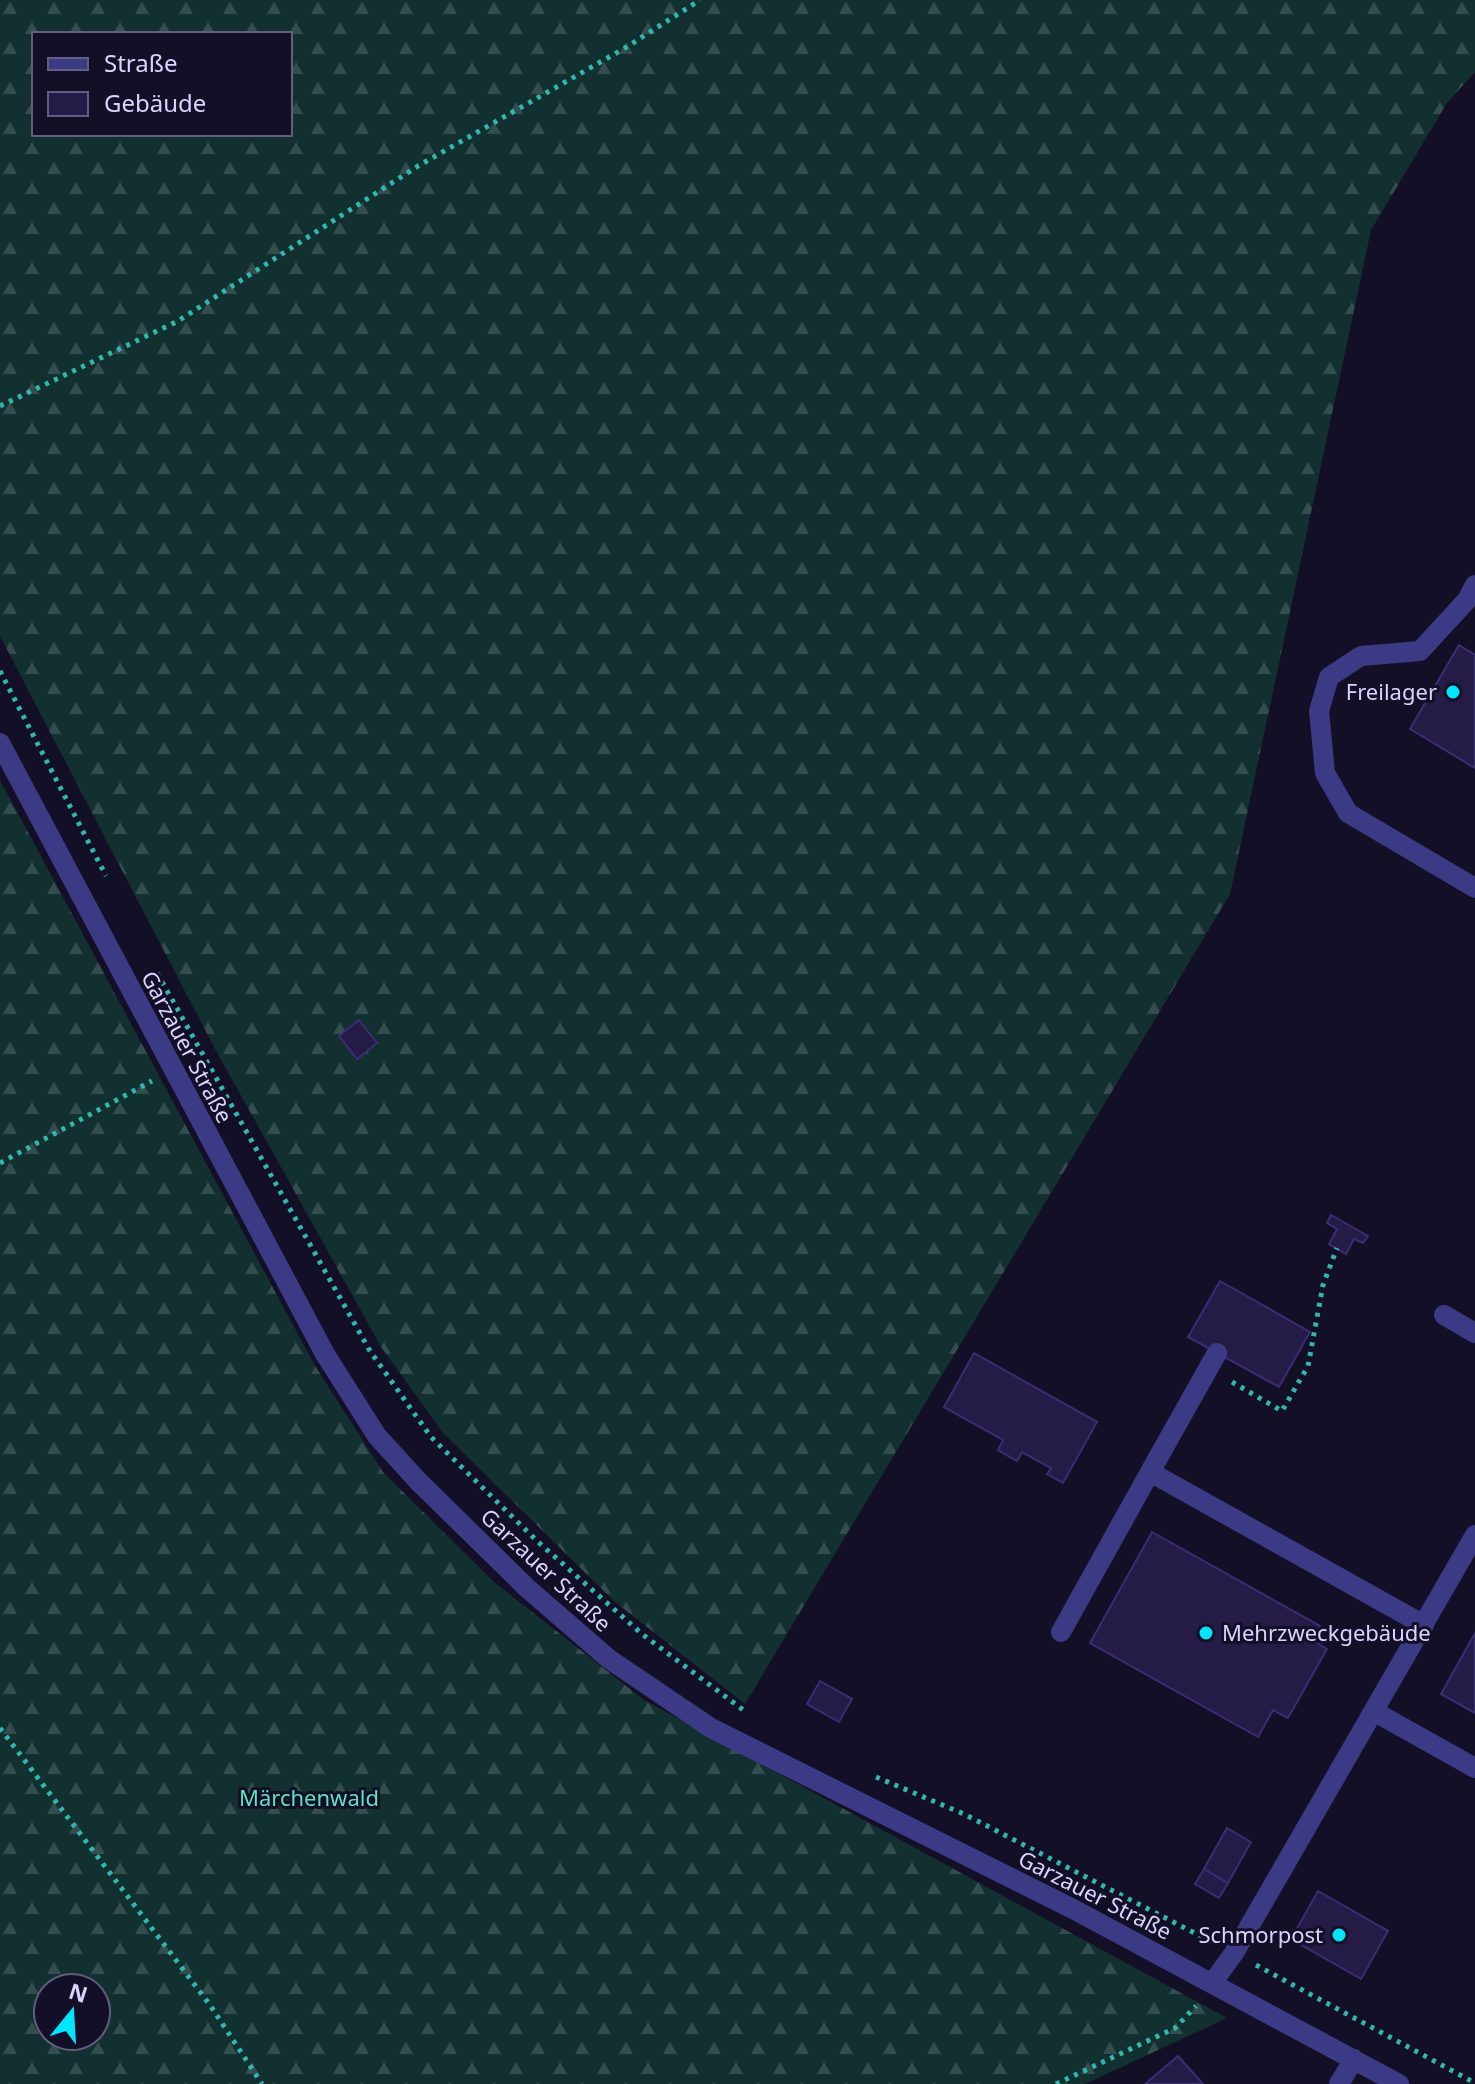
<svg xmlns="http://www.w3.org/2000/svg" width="1475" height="2084" font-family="'Noto Sans',sans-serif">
<defs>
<pattern id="forest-firs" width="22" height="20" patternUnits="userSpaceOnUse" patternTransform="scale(2)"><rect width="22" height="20" fill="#12302f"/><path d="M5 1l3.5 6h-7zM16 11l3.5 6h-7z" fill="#344d4e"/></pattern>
</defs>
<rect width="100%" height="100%" fill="#130f26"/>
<path fill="url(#forest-firs)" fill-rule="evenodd" d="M0 0H1475V72L1447 103 1371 230 1230 894 745 1704 615 1602 443 1433 381 1347 214 1047 0 636ZM34 34H290V134H34Z
M0 780 314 1364 383 1472 494 1582 644 1700 1227 2018 1085 2084H0ZM48 1988H96V2036H48Z"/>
<path fill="#241b47" stroke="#3b2d73" stroke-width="2" d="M1459 645 1475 655V768L1410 729Z
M359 1020 377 1043 357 1059 339 1036Z
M1331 1215 1368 1236 1363 1243 1354 1239 1346 1254 1329 1244 1337 1229 1327 1223Z
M1220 1281 1310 1332 1279 1387 1188 1337Z
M974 1353 1097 1422 1063 1483 1047 1474 1051 1468 1022 1452 1017 1461 998 1450 1003 1440 944 1407Z
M1152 1532 1320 1626 1312 1640 1327 1649 1288 1718 1273 1710 1258 1737 1090 1643Z
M1475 1633V1713L1441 1694Z
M820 1681 852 1699 839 1722 807 1704Z
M1227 1828 1251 1842 1228 1883 1204 1869Z
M1204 1869 1228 1883 1219 1898 1195 1884Z
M1318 1891 1388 1931 1361 1979 1291 1939Z
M1178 2056 1203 2084H1145Z"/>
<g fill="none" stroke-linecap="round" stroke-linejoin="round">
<path stroke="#2fb8b0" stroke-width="5" stroke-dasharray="4 6" stroke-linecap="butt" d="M0 406 178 321 418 166 625 48 700 0
M0 671 106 876
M157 973 370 1351 431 1437 537 1541 642 1634 746 1712
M0 1163 152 1081
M1232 1382 1282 1411 1308 1366 1323 1285 1337 1248
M0 1728 210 2005 262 2084
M876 1777 964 1814 1212 1942
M1256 1965 1475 2083
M1056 2084 1175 2028 1196 2006"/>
<path stroke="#3d3a85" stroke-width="20" d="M1475 585 1467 600 1420 651 1361 656 1329 677 1319 711 1325 773 1348 813 1475 888
M0 743 325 1354 377 1436 418 1481 527 1588 609 1659 711 1728 1073 1909 1399 2084
M1444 1315 1475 1333
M1217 1353 1150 1472 1424 1625
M1061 1632 1150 1472
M1375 1712 1475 1768
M1213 1982 1234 1953 1475 1535
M1339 2084 1354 2059"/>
</g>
<g fill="#00e5ff" stroke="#130f26" stroke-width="3">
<circle cx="1453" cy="692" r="8"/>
<circle cx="1206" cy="1633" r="8"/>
<circle cx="1339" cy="1935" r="8"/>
</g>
<g text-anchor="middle" stroke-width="6" stroke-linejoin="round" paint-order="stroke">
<g font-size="22" fill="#d9d4ff" stroke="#130f26" text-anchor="end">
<text x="1437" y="700">Freilager</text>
<text x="1222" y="1641" text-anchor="start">Mehrzweckgebäude</text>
<text x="1323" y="1943">Schmorpost</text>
</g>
<g font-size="22" fill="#d9d4ff" stroke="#130f26">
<text transform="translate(187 1047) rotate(62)" y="8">Garzauer Straße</text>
<text transform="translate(546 1570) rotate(43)" y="8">Garzauer Straße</text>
<text transform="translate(1095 1895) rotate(27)" y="8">Garzauer Straße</text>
</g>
<g font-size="22" fill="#5fe0c0" stroke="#130f26">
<text x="309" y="1806">Märchenwald</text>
</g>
</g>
<rect x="32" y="32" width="260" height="104" fill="#130f26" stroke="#625e7d" stroke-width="2"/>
<rect x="48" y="58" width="40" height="12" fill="#3d3a85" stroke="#625e7d" stroke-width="2"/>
<text x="104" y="72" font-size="24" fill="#d9d4ff">Straße</text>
<rect x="48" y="92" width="40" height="24" fill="#241b47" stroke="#625e7d" stroke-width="2"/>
<text x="104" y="112" font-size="24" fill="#d9d4ff">Gebäude</text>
<g transform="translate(72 2012) rotate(18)"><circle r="38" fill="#130f26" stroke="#625e7d" stroke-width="2"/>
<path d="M0-6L14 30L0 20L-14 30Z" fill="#00e5ff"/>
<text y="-12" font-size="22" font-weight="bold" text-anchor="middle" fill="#d9d4ff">N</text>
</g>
</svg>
